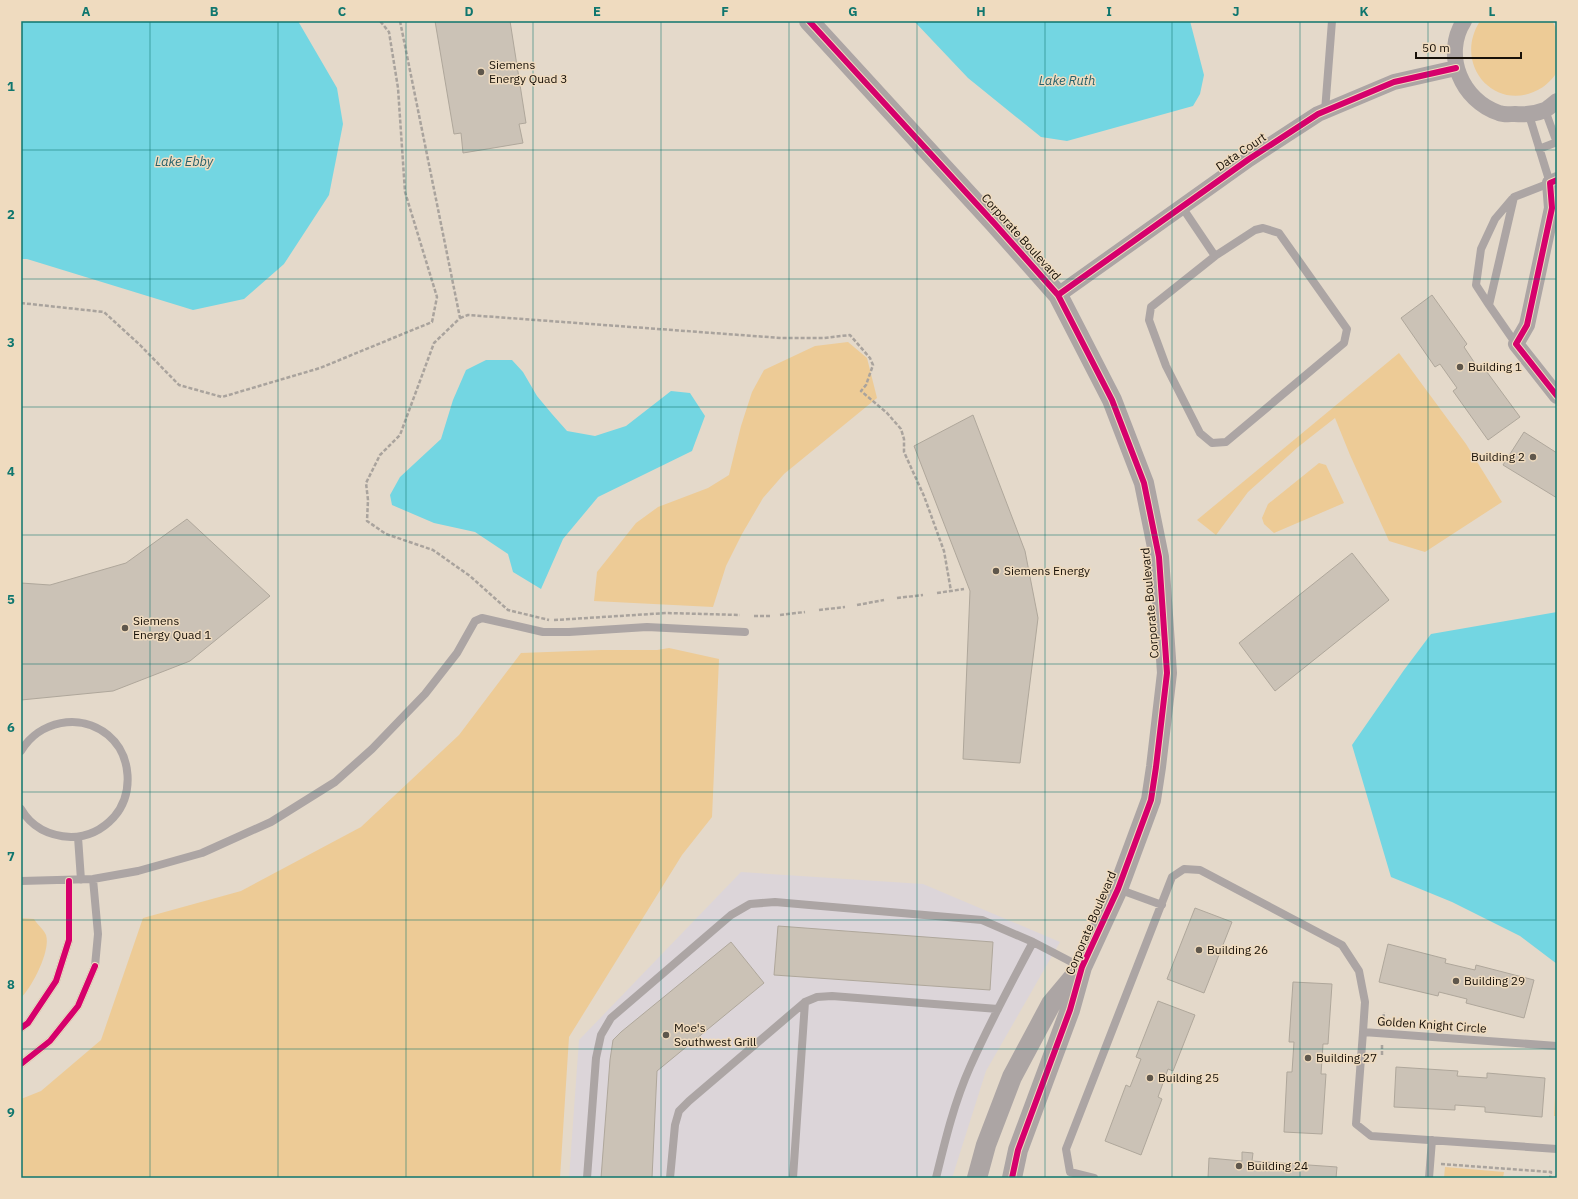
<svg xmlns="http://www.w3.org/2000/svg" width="1578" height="1199" font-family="'IBM Plex Sans',sans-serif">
<rect width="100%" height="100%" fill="#e4d9ca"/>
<path fill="#dcd5d9" d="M741 872 923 884 1060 942 986 1071 952 1178H569L579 1040Z"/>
<path fill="#edcb96" d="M1480 21H1552C1559 31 1557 41 1557 53 1557 58 1559 66 1557 71 1555 77 1548 83 1543 87 1499 116 1451 67 1480 21Z
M848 342 867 358 877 398 784 474 763 498 742 534 726 566 713 607 594 601 597 572 636 523 658 507 708 488 729 475 741 426 752 392 764 370 815 346Z
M1399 353 1466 444 1502 502 1425 552 1389 541 1350 455 1335 418 1298 447 1248 492 1216 535 1197 520Z
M1319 463 1326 465 1344 503 1274 533 1264 524 1262 518 1268 504Z
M669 648 719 659 712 817 682 855 569 1037 560 1178H21V1099L41 1091 101 1040 143 918 241 891 361 827 459 735 521 653 602 650H657Z
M21 918 34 919C37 924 44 930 46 935 51 951 32 987 21 998Z
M1556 1078H1557V1116H1554Z
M1445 1167 1504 1172 1503 1178H1444Z"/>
<path fill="#73d6e2" d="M21 21H298L337 88 343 124 329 195 284 264 244 299 193 310 27 259H21Z
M914 21H1190L1204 75 1200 94 1193 106 1067 141 1041 137 968 78Z
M486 360H512L523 372 537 396 552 414 567 431 595 436 626 426 671 391 690 393 705 416 692 451 598 497 563 539 541 589 513 572 508 554 475 532 434 523 392 505 390 495 400 477 441 439 453 400 466 370Z
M1557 612V964L1520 936 1452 902 1391 877 1352 745 1404 670 1431 634Z"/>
<path fill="#cbc2b6" stroke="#afa79b" d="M435 21H510L526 123 519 124 523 143 463 153 461 133 454 134Z
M1432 295 1467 344 1464 347 1480 371 1484 368 1520 417 1488 440 1453 391 1457 388 1440 364 1435 367 1401 318Z
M973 415 1025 551 1038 618 1020 763 963 759 970 591 914 446Z
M1524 432 1557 453V498L1503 465Z
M187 519 270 596 190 661 113 691 21 700V583L50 585 126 563Z
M1352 553 1389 600 1275 691 1239 643Z
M1195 908 1232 922 1204 993 1167 979Z
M778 926 993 942 990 990 774 975Z
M731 942 764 983 657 1071 652 1178H601L610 1060 613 1040 621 1032Z
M1388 944 1446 959 1445 963 1475 970 1476 965 1534 980 1524 1018 1466 1003 1467 999 1439 992 1438 996 1379 982Z
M1293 982 1332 984 1328 1044H1323L1321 1074H1326L1322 1134 1284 1132 1287 1072H1292L1294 1042H1289Z
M1158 1001 1195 1015 1173 1071 1168 1069 1158 1097 1162 1099 1141 1155 1105 1141 1126 1085 1130 1087 1141 1059 1136 1057Z
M1396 1067 1458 1071 1457 1076 1487 1078V1073L1545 1078 1542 1117 1485 1112V1107L1455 1105V1110L1394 1107Z
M1242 1152 1253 1153 1252 1161 1337 1167 1336 1178H1208L1209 1158 1242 1161Z"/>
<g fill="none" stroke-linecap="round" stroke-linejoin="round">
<path stroke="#a9a39d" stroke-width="2.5" stroke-dasharray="4 2" stroke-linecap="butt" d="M400 21 460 318 434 343 400 435 380 455 366 483 368 500 367 521 386 534 433 550 470 576 508 610 549 620
M21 303 104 312 140 345 179 385 222 397 320 368 432 322 437 297 405 192 398 88 389 32 380 21
M460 318 468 315 781 338H824L850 335 870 358 873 365 866 385 861 391 887 413 901 429 904 439V452L924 496 944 551 951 591
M937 593 964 589
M897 598 923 595
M857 605 884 600
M819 610 845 607
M780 615 805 612
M754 616H770
M554 620 667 613 740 615
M1383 1024 1384 1012
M1382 1055V1043
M1441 1164 1551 1172 1550 1178"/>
<path stroke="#aca5a4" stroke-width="8" d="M1545 110 1557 143
M1325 111 1332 21
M1539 149 1557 142
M1182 207 1215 256 1151 307 1149 320 1166 366 1200 433 1212 443 1226 442 1344 343 1347 329 1279 233 1263 228 1255 230 1215 256
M1489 305 1476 285 1481 249 1495 219 1512 199
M1516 344 1489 305 1514 197 1550 183 1529 115
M21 751C39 721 80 712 108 735 132 755 134 794 114 817 103 829 88 837 71 837 50 836 32 828 21 809
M78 837 81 880
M21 881 93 879 138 871 202 853 271 822 335 782 372 749 425 694 457 653 475 621 482 618 543 632H569L647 627 745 632
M1118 889 1162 905
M21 1028 28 1023 56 981 69 940V881
M1557 1046 1363 1032 1356 1124 1371 1136 1557 1149
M21 1064 50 1041 78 1006 95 966 98 934 93 879
M587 1178 596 1058 601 1035 611 1018 731 915 750 904 775 902 982 920 1033 942 1081 967
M670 1178 675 1125 679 1111 689 1101 805 1002 817 997 832 996 998 1009
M793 1178 805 1002
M936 1178C945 1141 954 1103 970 1067 989 1024 1011 983 1033 942
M1094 1178 1070 1172 1066 1149 1172 877 1184 869 1200 870 1342 945 1359 971 1365 1002 1363 1032
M1429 1178 1432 1140"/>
<path stroke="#aca5a4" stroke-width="16" d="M1464 21C1442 55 1462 101 1499 113 1504 115 1510 114 1515 114 1525 115 1535 114 1545 110 1549 108 1553 104 1557 101
M1557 180 1550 183 1552 208 1527 325 1516 344 1557 396
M1058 295 1249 159 1318 114 1394 82 1456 68"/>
<path stroke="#aca5a4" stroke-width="20" d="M809 21 994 223 1058 295 1112 400 1144 483 1159 557 1167 673 1156 767 1151 800 1118 889 1082 967 1070 1010 1018 1150 1012 1178
M977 1178 986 1145 1012 1077 1051 1004 1077 973"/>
<g stroke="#efdbbf" stroke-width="8">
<path id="cycleway" d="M809 21 994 223 1058 295 1112 400 1144 483 1159 557 1167 673 1156 767 1151 800 1118 889 1082 967 1070 1010 1018 1150 1012 1178
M1557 180 1550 183 1552 208 1527 325 1516 344 1557 396
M1058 295 1249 159 1318 114 1394 82 1456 68
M21 1028 28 1023 56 981 69 940V881
M21 1064 50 1041 78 1006 95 966"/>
</g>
<use href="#cycleway" stroke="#d6006c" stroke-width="6"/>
</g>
<path fill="none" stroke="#0f766e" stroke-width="1" stroke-opacity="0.55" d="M150 21V1178M278 21V1178M406 21V1178M533 21V1178M661 21V1178M789 21V1178M917 21V1178M1045 21V1178M1172 21V1178M1300 21V1178M1428 21V1178M21 150H1557M21 279H1557M21 407H1557M21 535H1557M21 664H1557M21 792H1557M21 920H1557M21 1049H1557"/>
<g fill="#5f574c" stroke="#efdbbf" stroke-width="1.5">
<circle cx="481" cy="72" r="4"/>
<circle cx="1460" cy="367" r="4"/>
<circle cx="1533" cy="457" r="4"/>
<circle cx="996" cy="571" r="4"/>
<circle cx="125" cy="628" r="4"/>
<circle cx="1199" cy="950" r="4"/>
<circle cx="1456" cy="981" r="4"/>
<circle cx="666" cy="1035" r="4"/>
<circle cx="1308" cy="1058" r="4"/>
<circle cx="1150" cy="1078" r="4"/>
<circle cx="1239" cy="1166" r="4"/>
</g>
<g text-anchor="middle" stroke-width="3" stroke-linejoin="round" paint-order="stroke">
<g font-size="12" fill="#181108" stroke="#efdbbf" text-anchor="start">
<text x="489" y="69">Siemens<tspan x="489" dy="14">Energy Quad 3</tspan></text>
<text x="1468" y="371">Building 1</text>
<text x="1525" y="461" text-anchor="end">Building 2</text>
<text x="1004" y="575">Siemens Energy</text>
<text x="133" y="625">Siemens<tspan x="133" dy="14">Energy Quad 1</tspan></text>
<text x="1207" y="954">Building 26</text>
<text x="1464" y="985">Building 29</text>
<text x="674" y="1032">Moe's<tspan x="674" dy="14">Southwest Grill</tspan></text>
<text x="1316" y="1062">Building 27</text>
<text x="1158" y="1082">Building 25</text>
<text x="1247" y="1170">Building 24</text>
</g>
<g font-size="12" fill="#181108" stroke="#efdbbf">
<text transform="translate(1241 152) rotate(-34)" y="4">Data Court</text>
<text transform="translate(1021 237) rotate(48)" y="4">Corporate Boulevard</text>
<text transform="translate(1150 603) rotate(-95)" y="4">Corporate Boulevard</text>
<text transform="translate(1091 923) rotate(-67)" y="4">Corporate Boulevard</text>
<text transform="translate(1432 1025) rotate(4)" y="4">Golden Knight Circle</text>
</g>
<g font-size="13" font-style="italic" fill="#27616b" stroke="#efdbbf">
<text x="1067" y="85">Lake Ruth</text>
<text x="184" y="166">Lake Ebby</text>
</g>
</g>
<rect width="1578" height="1199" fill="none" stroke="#efdbbf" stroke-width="44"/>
<path d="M1416 52v6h105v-6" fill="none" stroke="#181108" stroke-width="2"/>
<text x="1422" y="52" font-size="12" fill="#181108" stroke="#efdbbf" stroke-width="3" paint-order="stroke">50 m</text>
<rect x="22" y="22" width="1534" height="1155" fill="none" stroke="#0f766e" stroke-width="1.5"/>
<g font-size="13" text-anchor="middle" font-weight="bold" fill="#0f766e">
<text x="86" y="16">A</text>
<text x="214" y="16">B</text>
<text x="342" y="16">C</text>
<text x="469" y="16">D</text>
<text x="597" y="16">E</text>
<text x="725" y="16">F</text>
<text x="853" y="16">G</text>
<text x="981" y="16">H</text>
<text x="1109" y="16">I</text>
<text x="1236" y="16">J</text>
<text x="1364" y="16">K</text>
<text x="1492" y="16">L</text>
<text x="11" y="91">1</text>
<text x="11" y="219">2</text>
<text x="11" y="347">3</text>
<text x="11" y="476">4</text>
<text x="11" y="604">5</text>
<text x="11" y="732">6</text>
<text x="11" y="861">7</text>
<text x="11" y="989">8</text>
<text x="11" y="1117">9</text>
</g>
</svg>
